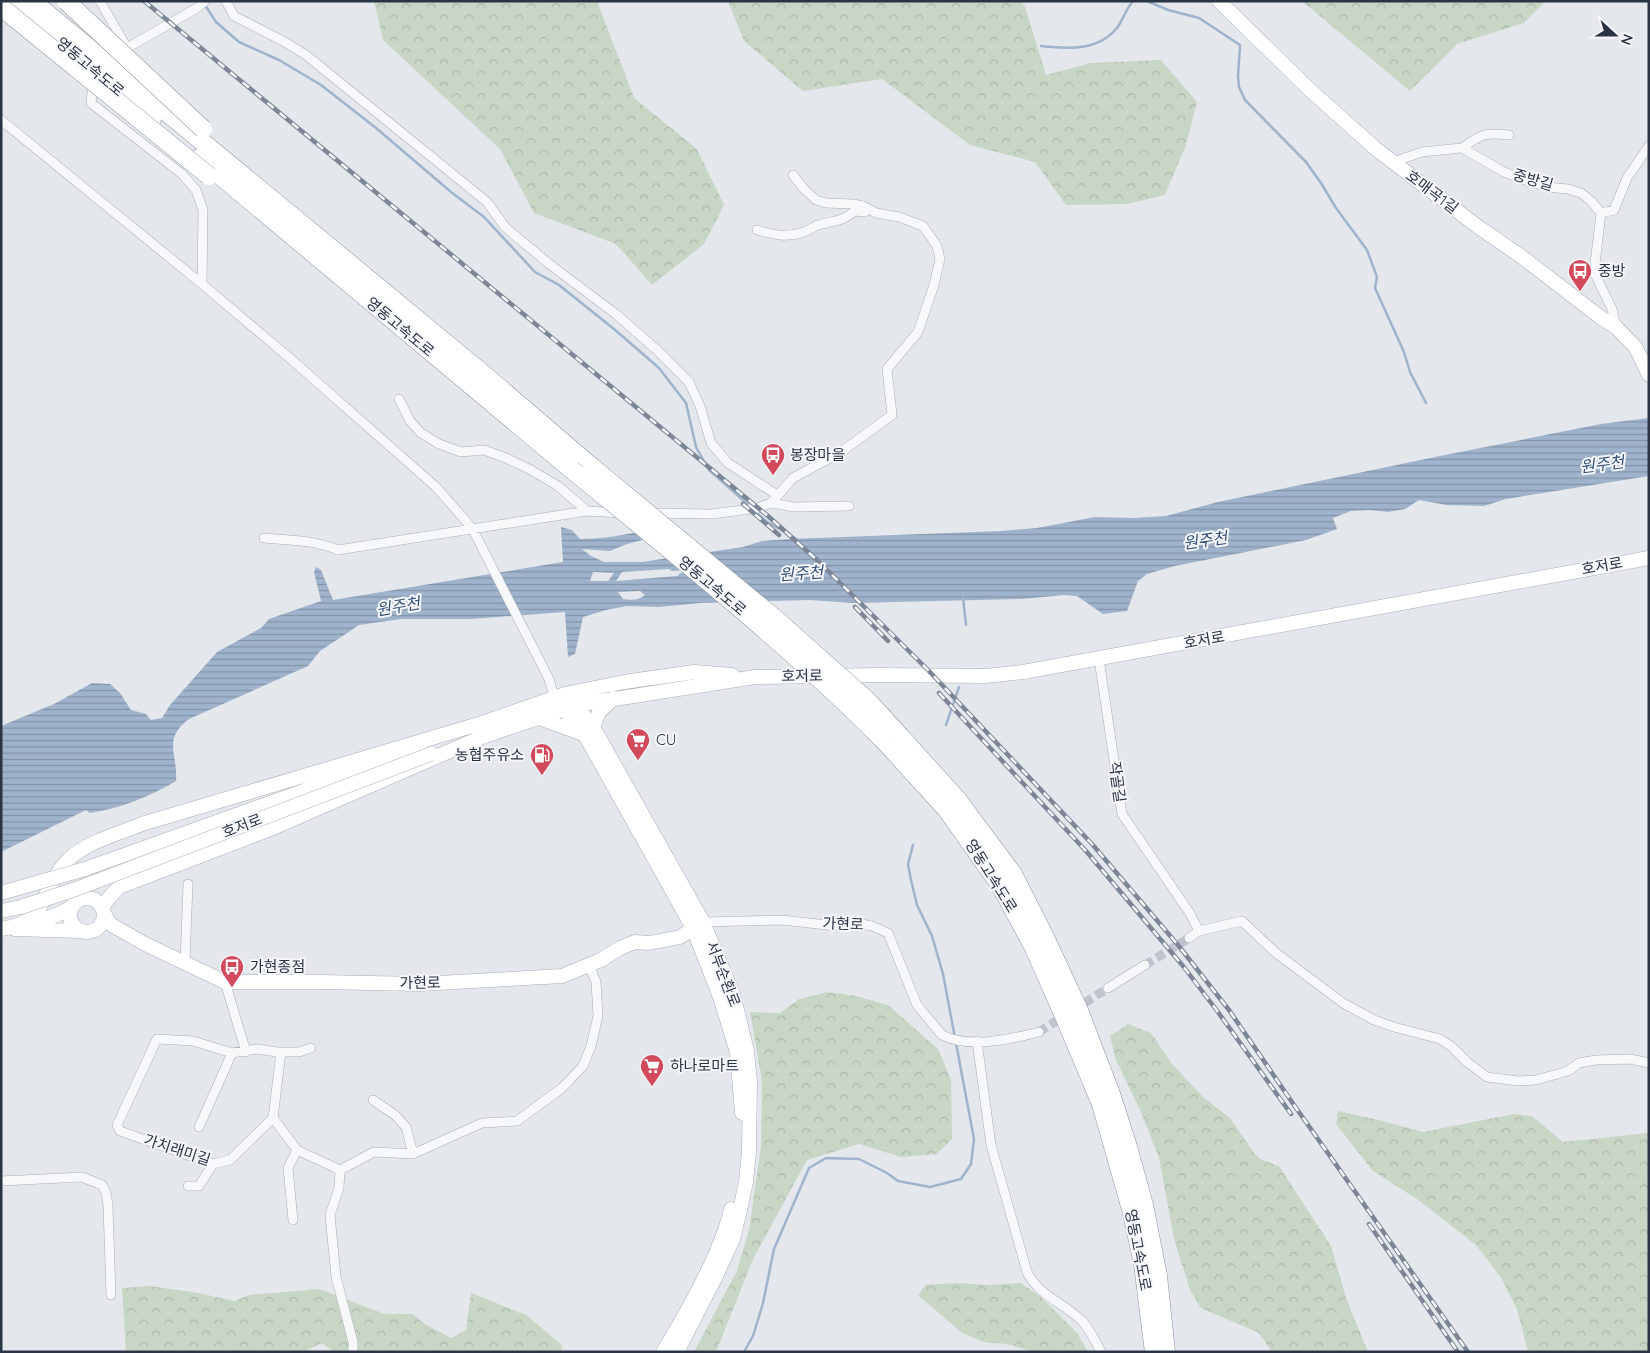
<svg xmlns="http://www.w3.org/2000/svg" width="1650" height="1353" font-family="Quicksand,'Noto Sans KR',sans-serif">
<defs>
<pattern id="forest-crowns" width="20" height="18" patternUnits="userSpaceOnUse" patternTransform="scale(1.25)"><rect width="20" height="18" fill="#c9d6c5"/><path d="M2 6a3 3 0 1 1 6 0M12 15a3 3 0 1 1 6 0" fill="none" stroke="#adb8ab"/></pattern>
<pattern id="water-rules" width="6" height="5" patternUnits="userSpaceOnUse" patternTransform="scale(1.25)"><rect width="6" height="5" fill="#9fb4cc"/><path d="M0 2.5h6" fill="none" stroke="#8293a7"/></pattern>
</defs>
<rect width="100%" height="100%" fill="#e4e7ec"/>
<path fill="url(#forest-crowns)" d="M374 1H597L634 98 697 149 724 205 704 244 652 285 616 244 534 213 500 149 383 40Z
M728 1H1021L1025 7 1046 75 1091 63 1161 60 1197 102 1186 145 1165 195 1127 204 1066 205 1035 162 970 145 882 79 803 91 744 41Z
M1302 1H1546L1524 23 1457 44 1410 91Z
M828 992 856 996 888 1005 938 1049 951 1080 952 1139 937 1154 901 1157 859 1144 807 1160 753 1259 716 1352H694L737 1271 749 1230 761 1146 762 1081 750 1012 780 1013 799 999Z
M1128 1024 1151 1033 1172 1064 1203 1097 1230 1118 1254 1153 1260 1159 1279 1166 1331 1246 1346 1298 1368 1352H1272L1259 1333 1201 1308 1190 1290 1174 1239 1159 1158 1141 1112 1116 1060 1110 1036Z
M1338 1111 1383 1121 1423 1132 1514 1114 1532 1116 1563 1142 1649 1133V1352H1528L1517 1309 1500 1276 1476 1245 1417 1199 1373 1171 1336 1124Z
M958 1283 989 1285 1021 1283 1041 1297 1077 1333 1088 1352H1034L1007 1344 984 1342 962 1333 918 1295 926 1285Z
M150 1286 198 1293 234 1301 250 1295 319 1289 384 1314H413L423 1323 451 1338 466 1330 471 1293 526 1315 561 1344 562 1352H334L322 1343 303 1352H126L122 1288Z"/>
<path fill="url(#water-rules)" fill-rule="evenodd" d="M1649 418V476L1506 499 1484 506 1446 505 1419 500 1405 509 1388 512 1369 510 1351 511 1333 518 1337 529 1306 540 1175 566 1147 574 1138 581 1127 611 1103 614 1077 596 1065 595 1021 599 853 603 810 600 700 603 659 607 627 606 606 610 583 617 575 654 568 657 565 612 471 619H401L359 625 320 651 308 666 189 719C162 739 178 753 176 781 149 797 121 808 90 813L86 810 1 852V726L54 704 92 683 110 684 120 693 131 710 146 714 151 720 162 718 170 705 217 652 261 628 269 619 321 601 314 572 316 567 321 570 333 600 563 562 561 527 572 530 580 539C610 539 638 532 667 526L646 539 627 544 610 551 582 549 591 556 604 562H642L743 547 762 541 790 539 1001 531 1037 528 1095 517 1132 518 1166 516 1218 502 1440 456 1601 424ZM669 569 672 571 685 570 677 576 616 581 622 572ZM593 572 614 573 608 581H590ZM640 591 645 595C638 601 631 600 623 599L618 592Z"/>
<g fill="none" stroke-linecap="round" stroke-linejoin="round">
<path stroke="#9fb4cc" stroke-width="2.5" d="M1147 1 1168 10 1199 18 1240 45 1238 76 1239 87 1245 100 1306 162 1321 183 1336 208 1367 250 1377 277 1375 288 1404 352 1410 372 1426 403
M205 5 216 22 239 42 279 60 321 85 376 128 451 192 484 217 535 272 559 285 614 329 659 368 686 403 696 447 709 470 751 507
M1041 46C1069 49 1098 51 1117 28 1123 20 1126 9 1133 1
M755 511 766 521 798 540
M963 597 966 625
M946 725 959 687
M744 1352 753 1336 763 1303 774 1249 809 1168 826 1158 859 1159 887 1173 898 1181 930 1187 961 1179 971 1164 974 1139 943 974 932 936 917 905 911 880 908 864 913 845"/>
<path stroke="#bfc3cb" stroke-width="9" stroke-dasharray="9 4.5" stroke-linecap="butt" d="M1145 965 1189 938
M1039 1032 1108 988"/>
<g stroke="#a9aeb7" stroke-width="10">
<path id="street" d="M100 1 127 48 124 52
M226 1 234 16 283 41 306 55 487 202 505 227 548 263 617 315 658 351 689 382 700 406 711 443 728 463 777 495
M127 48 197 8 205 1
M95 87 92 93 91 103 182 174 196 190 203 210 202 284
M1 120 202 284 292 360 436 487 472 528 549 679 554 697
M1462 148C1482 134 1484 132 1509 135
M1393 162 1422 152 1462 148 1504 172 1525 180 1547 187 1568 189 1581 193 1591 201 1601 213
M757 230C774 235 786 238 804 232 809 230 813 227 818 225 835 220 839 223 855 211L865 212
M1616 327 1612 309 1594 272 1601 213 1614 210 1627 178 1649 146
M399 399 410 421 421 433 439 444 461 452 484 450 506 458 531 470 558 486 587 511
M771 503 794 507 849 506
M649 513 712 514 758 508 771 503 793 478 841 452 892 415 887 369 918 332 934 285 940 259 937 246 923 226 899 217 876 213 863 206 853 204 826 203 816 200 804 189 793 175
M264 538C289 540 315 540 338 550L587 511 621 513
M1099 659 1122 814 1189 912 1199 931 1189 938
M703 922 782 920 836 926 855 923 872 926 888 933 917 1005 942 1035C969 1049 1012 1039 1039 1032
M1199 931 1242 921 1276 953 1343 1003 1374 1020 1394 1027 1440 1039 1452 1047 1467 1062 1487 1077 1519 1081 1536 1080 1568 1071 1579 1063 1596 1060 1630 1059 1649 1063
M185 963 188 884
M225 982 246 1052
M1108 988 1145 965
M977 1041 991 1145 1027 1272C1039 1296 1064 1303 1082 1321 1090 1329 1096 1342 1101 1352
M373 1100 395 1115 406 1127 413 1154
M273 1118 297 1150 340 1170 374 1152 413 1154 482 1123 517 1121 562 1088 583 1066 591 1046 598 1016 596 982 589 965
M273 1118 230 1160 213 1164 120 1131 117 1125 157 1039 193 1041 232 1053 257 1049 277 1052H299L311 1048
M273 1118 281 1052
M199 1127 232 1053
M340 1170 339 1188 330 1215 336 1277 353 1342V1352
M1 1181 82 1177 102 1185 106 1192 108 1206 111 1295
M188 1186H199L213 1164
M293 1220 288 1168 297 1150"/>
</g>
<g stroke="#a9aeb7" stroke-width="15">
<path id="secondary" d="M1219 1 1310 90 1376 149 1477 226 1522 257 1600 317 1616 327 1636 348 1649 375
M571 700 593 727 703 922 733 994 747 1051 750 1082 749 1151 746 1182 740 1210 733 1239 716 1276 677 1352
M560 704 585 735 693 928 720 997 737 1052 742 1113
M539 718 583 734
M593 727 599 712 614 698
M85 869 421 749
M70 915a17 17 0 1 1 34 0a17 17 0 1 1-34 0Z
M102 907 108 899 119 887 268 830 482 737 576 705 755 677 880 675 986 676 1023 672 1649 558
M104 913 110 924 145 944 225 982H319L419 984 562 976 601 960 620 948 635 942 649 943 680 937 700 924
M28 922C44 920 58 916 72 907
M1 929C45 923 38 901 59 871 62 867 65 862 69 859 89 841 120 833 145 823L479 724 565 694 624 682 694 672 732 675
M14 929 81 931
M663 1352C683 1319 701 1288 716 1253 722 1239 728 1224 731 1209"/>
</g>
<g stroke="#8b94a3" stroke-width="19">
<path id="highway" d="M11 1 152 119
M32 1 487 377 592 467
M199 158 572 470
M901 737 957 799 1013 874 1043 933 1078 1008 1111 1094 1128 1147 1144 1205 1158 1276 1166 1352
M885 742 947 810 1000 885 1033 946 1064 1016 1101 1104 1132 1213 1143 1264 1154 1352"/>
</g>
<use href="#street" stroke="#f7f8fa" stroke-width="9"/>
<use href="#secondary" stroke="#fff" stroke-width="14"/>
<use href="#highway" stroke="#fff" stroke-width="18"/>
<g stroke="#7d8696" stroke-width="4.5">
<path id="rail" d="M144 1 768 516 817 560 928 670 1092 844 1178 945 1229 1010 1294 1105 1468 1352
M743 504 779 535
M855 607 888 641
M939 693 1086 851 1183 966 1218 1012 1291 1114
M1369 1224 1458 1352"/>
</g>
<use href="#rail" stroke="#f4f6f9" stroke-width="2.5" stroke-dasharray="8" stroke-linecap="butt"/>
<g stroke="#a9aeb7" stroke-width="15" stroke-linecap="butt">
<path id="secondary-bridge" d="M1 893 85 869
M1 911 21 907 76 889 431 754"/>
</g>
<g stroke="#8b94a3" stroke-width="19" stroke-linecap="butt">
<path id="highway-bridge" d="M66 1 203 129
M1 7 209 176
M592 467 778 621 869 702 901 737
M572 470C679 557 788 644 885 742"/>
</g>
<use href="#secondary-bridge" stroke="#fff" stroke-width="14"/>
<use href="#highway-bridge" stroke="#fff" stroke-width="18"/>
</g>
<defs>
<g id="bus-pin" transform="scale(1.25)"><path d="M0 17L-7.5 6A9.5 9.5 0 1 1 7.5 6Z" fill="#d1495b" stroke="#f4f6f9"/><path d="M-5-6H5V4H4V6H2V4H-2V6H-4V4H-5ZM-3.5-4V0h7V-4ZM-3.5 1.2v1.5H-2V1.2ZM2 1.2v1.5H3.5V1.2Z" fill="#fff"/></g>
<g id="supermarket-pin" transform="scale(1.25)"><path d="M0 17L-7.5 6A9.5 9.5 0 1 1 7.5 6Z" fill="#d1495b" stroke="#f4f6f9"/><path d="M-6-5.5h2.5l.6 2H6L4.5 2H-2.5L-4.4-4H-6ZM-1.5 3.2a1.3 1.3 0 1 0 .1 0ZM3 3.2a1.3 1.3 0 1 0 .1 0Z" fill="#fff"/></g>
<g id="fuel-pin" transform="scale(1.25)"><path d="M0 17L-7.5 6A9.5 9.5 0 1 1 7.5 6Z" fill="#d1495b" stroke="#f4f6f9"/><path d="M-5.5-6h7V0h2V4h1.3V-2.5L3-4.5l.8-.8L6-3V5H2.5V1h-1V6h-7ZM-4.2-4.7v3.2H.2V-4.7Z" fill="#fff"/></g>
</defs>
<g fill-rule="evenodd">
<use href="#bus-pin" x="1580" y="271"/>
<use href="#bus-pin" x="773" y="455"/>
<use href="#supermarket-pin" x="638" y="740"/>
<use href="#fuel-pin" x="542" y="755"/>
<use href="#bus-pin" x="232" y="967"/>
<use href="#supermarket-pin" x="652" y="1066"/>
</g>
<g text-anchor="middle" stroke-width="4" stroke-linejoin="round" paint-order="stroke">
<g font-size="15" fill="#2b3445" stroke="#f4f6f9">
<text transform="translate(90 67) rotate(40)" y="5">영동고속도로</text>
<text transform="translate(1533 180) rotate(16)" y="5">중방길</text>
<text transform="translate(1432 192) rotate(37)" y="5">호매곡1길</text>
<text transform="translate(400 327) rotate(40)" y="5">영동고속도로</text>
<text transform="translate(1602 566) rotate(-10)" y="5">호저로</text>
<text transform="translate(712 586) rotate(40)" y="5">영동고속도로</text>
<text transform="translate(1204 640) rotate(-10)" y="5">호저로</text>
<text transform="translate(802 676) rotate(-1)" y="5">호저로</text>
<text transform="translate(1117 782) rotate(82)" y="5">작골길</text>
<text transform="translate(242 826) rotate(-21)" y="5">호저로</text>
<text transform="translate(991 876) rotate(58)" y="5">영동고속도로</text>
<text transform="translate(843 924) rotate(2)" y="5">가현로</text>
<text transform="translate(723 974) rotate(69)" y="5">서부순환로</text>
<text transform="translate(420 983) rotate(-1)" y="5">가현로</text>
<text transform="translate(177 1150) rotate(18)" y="5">가치래미길</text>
<text transform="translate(1138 1250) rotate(79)" y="5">영동고속도로</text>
</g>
<g font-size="15" fill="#2b3445" stroke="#f4f6f9" text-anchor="start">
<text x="1598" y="276">중방</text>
<text x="790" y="460">봉장마을</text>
<text x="656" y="745">CU</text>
<text x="524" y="760" text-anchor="end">농협주유소</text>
<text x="250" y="972">가현종점</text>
<text x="670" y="1071">하나로마트</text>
</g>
<g font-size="16" font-style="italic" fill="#34527a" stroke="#f4f6f9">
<text transform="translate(1602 464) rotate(-7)" y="6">원주천</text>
<text transform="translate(1205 540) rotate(-8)" y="6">원주천</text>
<text transform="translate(801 573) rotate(-4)" y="6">원주천</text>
<text transform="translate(398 606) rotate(-10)" y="6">원주천</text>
</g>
</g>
<rect width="1650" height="1353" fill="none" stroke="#2b3445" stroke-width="5"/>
<g transform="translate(1615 35) rotate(111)" stroke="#f4f6f9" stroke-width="4" paint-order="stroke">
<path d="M0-4L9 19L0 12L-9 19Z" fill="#2b3445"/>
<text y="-8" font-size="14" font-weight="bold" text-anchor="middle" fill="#2b3445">N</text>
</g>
</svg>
